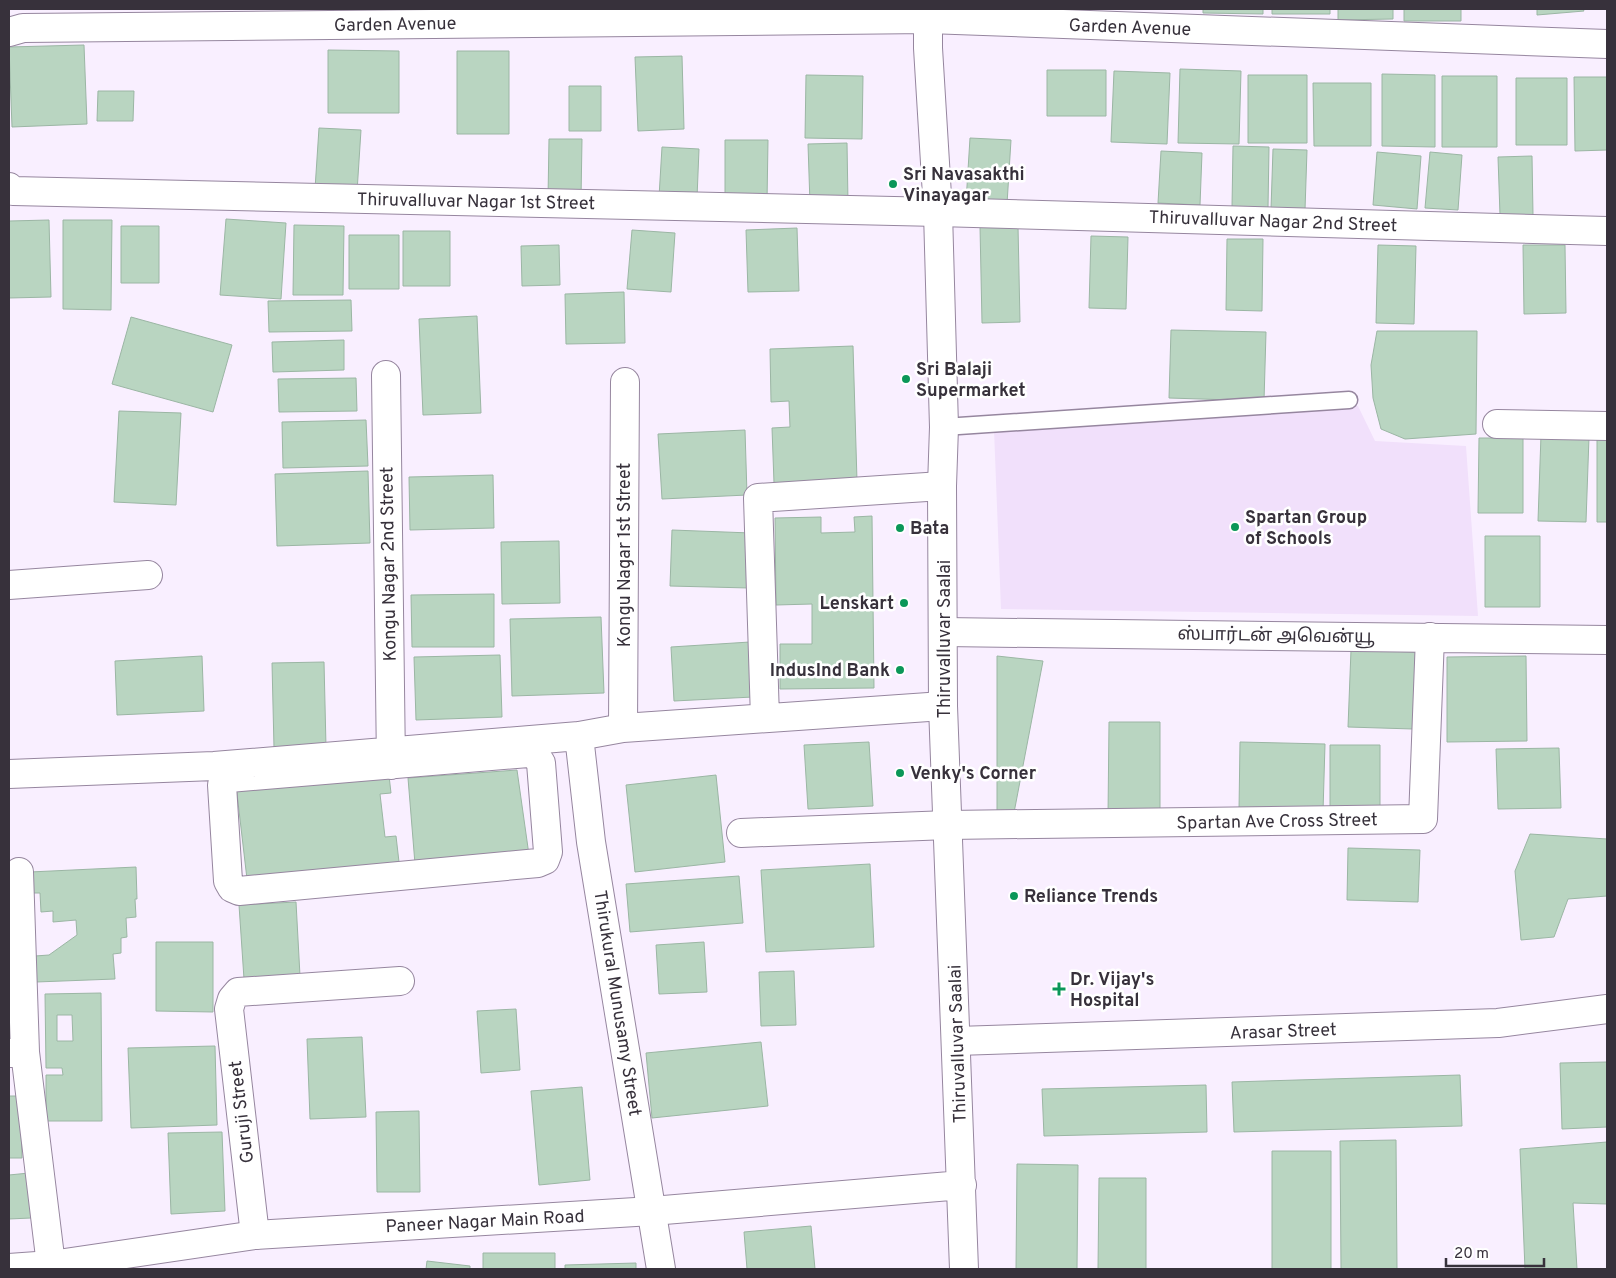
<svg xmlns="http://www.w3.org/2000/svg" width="1616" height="1278" font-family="Overpass,'Noto Sans Tamil',sans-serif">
<rect width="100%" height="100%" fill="#f9efff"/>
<path fill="#f1e0fb" d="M1358 406 1375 441 1466 446 1478 616 1001 609 994 430Z"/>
<path fill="#b9d5c1" stroke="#9bb6a4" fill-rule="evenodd" d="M1203 9H1263V14L1203 13Z
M1272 9H1330V14H1272Z
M1338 9H1393V19L1338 20Z
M1404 9H1461V21H1404Z
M1537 9H1583L1584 11 1537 15Z
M84 45 87 124 12 127 9 47Z
M328 50 399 51V113H328Z
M457 51H509V134H457Z
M682 56 684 129 638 131 635 57Z
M1180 69 1241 71 1239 144 1178 143Z
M1047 70H1106V116H1047Z
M1114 71 1170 73 1167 144 1111 142Z
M1382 74 1435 75V147L1382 146Z
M806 75 863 76 862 139 805 138Z
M1248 75H1307V143H1248Z
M1442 76H1497V147H1442Z
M1574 77H1607V150L1575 151Z
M1516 78H1567V145H1516Z
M1313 83H1371V146H1314Z
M569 86H601V131H569Z
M98 91H134L133 121H97Z
M319 128 361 130 357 192 315 189Z
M970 138 1011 140 1007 204 966 202Z
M549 139H582L581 199 548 198Z
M725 140H768L767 202H725Z
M847 143 848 203 810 204 808 144Z
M1233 146 1269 147 1268 208 1232 207Z
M662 147 699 149 697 198 659 197Z
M1273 149 1307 150 1305 210 1271 209Z
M1161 151 1202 153 1200 205 1158 203Z
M1377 152 1421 156 1417 209 1373 205Z
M1430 152 1462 155 1458 210 1425 208Z
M1532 156 1533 215H1500L1498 157Z
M226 219 286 223 281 299 220 295Z
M49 220 51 297 9 298V221Z
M63 220H112L111 310 63 309Z
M294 225 344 226 343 295H293Z
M121 226H159V283H121Z
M980 226H1018L1020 322 982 323Z
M797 228 799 291 748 292 746 230Z
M632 230 675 233 671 292 627 289Z
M403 231H450V286H403Z
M349 235H399V289H349Z
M1091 236 1128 237 1126 309 1089 308Z
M1227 239H1263L1262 311 1226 310Z
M559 245 560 285 522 286 521 246Z
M1378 245 1416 246 1414 324 1376 323Z
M1523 245H1565L1566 313 1524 314Z
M624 292 625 343 566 344 565 294Z
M351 300 352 331 269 332 268 301Z
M477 316 481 413 423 415 419 319Z
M131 317 232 345 213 412 112 384Z
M1171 330 1266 332 1264 401 1169 398Z
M1377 331H1477L1476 434 1405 439 1381 429 1373 398 1371 365Z
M344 340V370L273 372 272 342Z
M853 346 857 481 774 483 772 428 790 427 789 401 771 402 770 349Z
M356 378 357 411 279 412 278 379Z
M119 411 181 413 176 505 114 502Z
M366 420 368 466 283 468 282 422Z
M745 430 747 495 662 499 658 434Z
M1541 435 1589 437 1586 522 1538 521Z
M1479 438H1523V513H1478Z
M1597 440H1607V522H1597Z
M368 471 370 543 277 546 275 474Z
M493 475 494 528 410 530 409 477Z
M872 516 874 688 780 689V644H812V604L776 605 775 518 821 517V533L855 532 854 517Z
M672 530 751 533 749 588 670 586Z
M1485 536H1540V607H1485Z
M559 541 560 603 502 604 501 542Z
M494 594V647H412L411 595Z
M601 617 604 693 512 696 510 619Z
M750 642 753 697 674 701 671 647Z
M1351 650 1416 652 1413 729 1348 727Z
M500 655 502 717 416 720 414 657Z
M202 656 204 711 117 715 115 661Z
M997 656 1043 661 1013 818 997 817Z
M1526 656 1527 741 1447 742V657Z
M324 662 326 747 274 748 272 663Z
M1109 722H1160V816H1108Z
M869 742 873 806 808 809 804 745Z
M1240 742 1325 744 1323 812 1239 810Z
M1330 745H1380V817H1330Z
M1559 748 1561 808 1498 809 1496 749Z
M388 767 391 793 380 794 385 837 396 836 399 862 247 879 236 785Z
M517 770 529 855 415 864 408 778Z
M716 775 725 862 635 872 626 785Z
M1530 834 1607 839V896L1568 899 1554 937 1521 940 1515 871Z
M1348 848 1420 850 1418 902 1347 900Z
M870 864 874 947 766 952 761 870Z
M136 867 137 899H135L136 917 126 918 127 937 121 938V953L113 954 115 979 36 982 35 956 49 955 77 935 76 920 53 922V911L41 912 40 893H32L30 872Z
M739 876 743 923 630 932 626 884Z
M296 902 300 976 244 979 239 905Z
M156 942H213V1012L156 1011Z
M704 942 707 992 659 994 656 945Z
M794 971 796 1025 761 1026 759 972Z
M101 993 102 1121H46V1075H63L62 1068H46L45 994ZM57 1015H72L73 1041H57Z
M516 1009 520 1070 481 1073 477 1011Z
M362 1037 366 1117 310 1119 307 1039Z
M761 1042 768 1106 652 1118 646 1053Z
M215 1046 217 1125 131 1128 128 1048Z
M1607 1062V1127L1562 1129 1560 1063Z
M1460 1075 1462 1126 1234 1132 1232 1082Z
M1206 1085 1207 1132 1044 1136 1042 1089Z
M582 1087 590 1180 539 1185 531 1091Z
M9 1096H20L22 1158H9Z
M419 1111 420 1192H377L376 1112Z
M222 1132 225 1211 171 1214 168 1133Z
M1396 1140 1397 1269H1341L1340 1141Z
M1607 1142V1204L1573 1203 1577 1269H1525L1520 1149Z
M1272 1151H1331V1269H1272Z
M1017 1164 1078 1165 1077 1269H1016Z
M29 1173 31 1218 9 1219V1175Z
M1099 1178H1146V1269H1098Z
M811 1226 815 1269H747L744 1232Z
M483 1253H555V1269H483Z
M427 1261 470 1266V1269H426Z
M636 1263V1269H565V1265Z"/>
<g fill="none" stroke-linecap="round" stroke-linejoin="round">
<g stroke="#96869f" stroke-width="19">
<path id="lane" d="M944 427 1349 400"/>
</g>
<g stroke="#96869f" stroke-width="30">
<path id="street" d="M9 32 23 28 928 19 1607 44
M9 187 13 191 938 212 1607 231
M386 375 391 765
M1497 424 1607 426
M9 585 148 575
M944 632 1607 640
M765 718 758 498 942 486
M623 728 625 382
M579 736 591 842 661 1269
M528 753 536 756 541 763 548 852 545 860 538 863 239 891 232 888 228 881 222 785 224 780 229 778Z
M9 774 214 766 579 736 623 728 943 706
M741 833 948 825 1423 819 1430 637
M957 1041 1498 1023 1607 1009
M25 1052 51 1265
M9 1053 25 1052 19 872
M255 1235 229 1009 232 999 238 992 400 981"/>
</g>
<g stroke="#96869f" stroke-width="30">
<path id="secondary" d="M928 9V48L938 212 944 427 942 486 943 706 964 1269
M9 1268 51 1265 255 1235 652 1211 962 1185"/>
</g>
<use href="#lane" stroke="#fff" stroke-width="16"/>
<use href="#street" stroke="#fff" stroke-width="28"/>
<use href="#secondary" stroke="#fff" stroke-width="28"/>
</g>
<g fill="#0b9758" stroke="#fff" stroke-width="2">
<circle cx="893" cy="184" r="5"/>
<circle cx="906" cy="379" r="5"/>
<circle cx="1235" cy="527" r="5"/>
<circle cx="900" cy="528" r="5"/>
<circle cx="904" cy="603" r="5"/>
<circle cx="900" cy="670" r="5"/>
<circle cx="900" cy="773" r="5"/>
<circle cx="1014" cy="896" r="5"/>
<path d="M1056.5 981.5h5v5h5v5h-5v5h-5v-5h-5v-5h5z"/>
</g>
<g text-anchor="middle" stroke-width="5" stroke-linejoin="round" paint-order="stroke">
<g font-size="18" fill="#37313b" stroke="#fff">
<text transform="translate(395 24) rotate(-1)" y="6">Garden Avenue</text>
<text transform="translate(1130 27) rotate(2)" y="6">Garden Avenue</text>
<text transform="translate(476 201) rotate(1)" y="6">Thiruvalluvar Nagar 1st Street</text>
<text transform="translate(1273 221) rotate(2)" y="6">Thiruvalluvar Nagar 2nd Street</text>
<text transform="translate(624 555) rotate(-90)" y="6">Kongu Nagar 1st Street</text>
<text transform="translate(388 564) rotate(-91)" y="6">Kongu Nagar 2nd Street</text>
<text transform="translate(1276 635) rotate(1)" y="6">ஸ்பார்டன் அவென்யூ</text>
<text transform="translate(944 639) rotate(-90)" y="6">Thiruvalluvar Saalai</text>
<text transform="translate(1277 821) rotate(-1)" y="6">Spartan Ave Cross Street</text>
<text transform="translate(618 1003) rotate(81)" y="6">Thirukural Munusamy Street</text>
<text transform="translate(1283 1031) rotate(-2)" y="6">Arasar Street</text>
<text transform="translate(957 1044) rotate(-92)" y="6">Thiruvalluvar Saalai</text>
<text transform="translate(241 1112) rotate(-97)" y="6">Guruji Street</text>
<text transform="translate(485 1221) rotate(-3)" y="6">Paneer Nagar Main Road</text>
</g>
<g font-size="18" font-weight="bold" fill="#37313b" stroke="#fff" text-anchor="start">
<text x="903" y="180">Sri Navasakthi<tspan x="903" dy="21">Vinayagar</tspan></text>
<text x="916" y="375">Sri Balaji<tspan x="916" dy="21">Supermarket</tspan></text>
<text x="1245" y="523">Spartan Group<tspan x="1245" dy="21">of Schools</tspan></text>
<text x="910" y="534">Bata</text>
<text x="894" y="609" text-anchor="end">Lenskart</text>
<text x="890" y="676" text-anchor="end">IndusInd Bank</text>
<text x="910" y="779">Venky's Corner</text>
<text x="1024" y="902">Reliance Trends</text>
<text x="1070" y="985">Dr. Vijay's<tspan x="1070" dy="21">Hospital</tspan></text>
</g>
</g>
<rect width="1616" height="1278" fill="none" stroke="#37313b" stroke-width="20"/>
<path d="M1446 1258v8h98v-8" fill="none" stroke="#37313b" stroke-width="2.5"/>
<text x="1454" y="1258" font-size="15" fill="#37313b" stroke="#ffffff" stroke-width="4" paint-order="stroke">20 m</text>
</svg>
